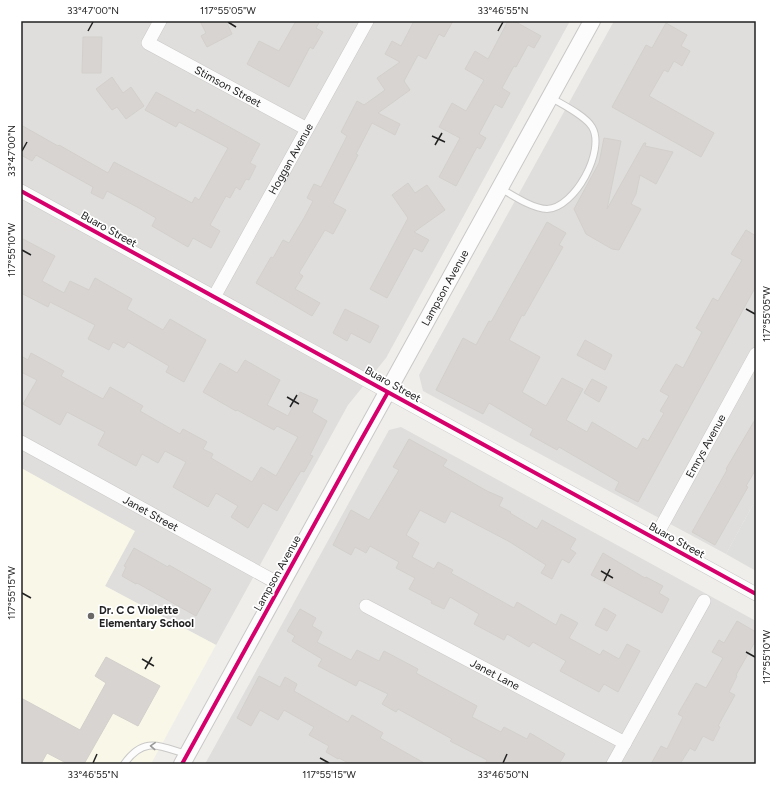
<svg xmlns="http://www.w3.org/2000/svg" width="777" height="785" font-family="Figtree,sans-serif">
<rect width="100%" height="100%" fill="#f0eeeb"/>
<path fill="#dfdedc" d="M21 21H570L386 358 348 405 216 645 105 586 134 531 21 468Z
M614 21H756V499L726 554 423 391 419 375Z
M401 427 756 621V764H205L389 430Z"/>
<path fill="#f8f7e8" d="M21 468 135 531 105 586 216 645 151 764H21Z"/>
<path fill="#dededc" d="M756 499V571L726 554Z"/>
<path fill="#d7d4d2" stroke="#d3d0cc" d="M200 21H226L232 34 207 47 201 36 206 33Z
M296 21H320L316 28 323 32 313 49 310 47 289 87 247 64 259 41 279 51Z
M414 21H453L444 37 439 34 426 59 418 55 404 81 410 90 378 113 400 124 395 135 372 123 356 154 358 155 333 203 346 210 333 234 325 230 299 273 303 276 295 289 320 303 312 316 256 283 271 257 273 258 283 240 289 243 304 218 313 201 307 198 314 184 321 187 347 136 341 132 357 101 364 105 385 90 377 78 400 62 385 54 392 41 401 46Z
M508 21H514L541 36 534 48 528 45 516 67 514 66 502 88 510 93 502 108 495 104 479 134 486 138 480 149 477 147 456 186 439 177 460 138 439 127 452 103 466 111 484 80 465 69 475 51 488 59Z
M666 23 687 35 681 46 690 51 682 66 674 61 668 72 664 70 649 96 714 133 701 157 612 107 646 45 652 48Z
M83 37H102L101 73H82Z
M112 77 123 93 131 87 144 106 126 119 117 107 112 110 96 89Z
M156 92 195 113 197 109 260 144 250 163 256 166 249 180 246 179 240 190 236 187 230 198 226 196 210 225 220 231 211 248 193 238 188 247 152 226 156 218 139 208 107 191 103 199 91 193 93 187 36 155 32 161 21 155V125L58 146 59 145 108 173 114 162 192 203 195 197 199 200 228 148 179 122 176 127 145 110Z
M604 138 621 141 607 209 644 143H646L645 146 673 152 656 184 640 175 636 194 631 204 641 209 619 250 612 249 586 234 574 209 599 163Z
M408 183 415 193 427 185 445 210 414 232 429 240 422 252 414 248 387 298 370 289 408 218 392 195Z
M547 222 566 233 559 245 563 247 524 316 522 315 509 340 540 357 522 392 546 406 562 378 583 389 566 420 587 432 592 422 637 449 643 438 648 441 664 413 660 411 669 396 660 391 676 364 683 368 702 332 696 328 713 298 718 301 742 260 731 254 746 230 756 236V286L638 502 615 490 619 482 559 447 557 450 530 435 533 429 489 403 483 414 436 390 463 338 476 345 489 321 491 322Z
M21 238 55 256 42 281 64 293 70 281 89 290 95 278 132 299 127 309 163 330 170 319 206 340 184 382 166 372 169 366 128 342 124 348 113 342 109 350 88 339 95 325 50 302 48 307 21 293Z
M345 309 379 326 370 343 351 333 347 341 333 333Z
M585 340 612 355 605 370 577 355Z
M31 353 64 371 61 376 103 399 110 387 143 406 140 411 180 434 183 429 207 442 203 449 213 454 211 458 252 482 261 467 276 476 298 437 277 426 274 430 237 410 236 411 203 392 220 363 237 373 245 360 280 380 267 405 288 416 300 392 318 400 312 412 327 421 310 455 313 456 304 472 301 471 277 511 263 503 248 528 231 517 238 506 216 493 208 507 173 487 186 462 165 451 158 463 142 454 136 466 98 445 105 432 67 412 60 425 23 404 37 380 21 372V356L28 360Z
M592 379 607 387 599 402 584 393Z
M756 418V469L746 486 748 487 715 545 692 532 727 470 726 469Z
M409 439 447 460 443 466 487 491 503 498 499 506 511 512 510 513 537 529 542 520 576 539 570 549 576 553 569 563 562 559 552 579 541 573 546 565 510 542 451 511 445 523 420 510 406 535 419 543 412 557 434 569 438 562 453 570 451 573 514 608 517 602 556 625 561 614 578 623 569 638 600 655 603 650 619 659 627 644 640 651 618 692 604 684 599 692 560 671 566 661 533 642 529 647 507 634 504 640 474 624 479 614 450 597 444 609 431 603 432 601 409 589 415 578 396 568 399 562 370 546 366 553 355 547 351 555 333 545 351 510 369 520 399 470 393 467Z
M134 548 168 567 169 565 211 589 196 616 137 583 136 584 122 576 126 567 124 566Z
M603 553 645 578 646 577 663 586 659 593 669 599 662 613 591 575Z
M604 608 616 615 607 631 595 625Z
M300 609 316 618 312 626 322 632 317 642 351 660 357 650 379 661 384 651 418 669 416 673 477 706 472 717 501 732 504 727 527 739 530 733 565 754 559 764H485L487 760 450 741 452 739 398 709 396 712 382 704 388 694 359 680 356 686 318 666 322 659 292 641 295 636 287 631Z
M737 621 756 632V640L736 675 737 676 729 692 735 695 718 726 720 727 713 741 703 736 695 751 690 748 680 764H651L661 746 667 749 683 717 678 714 696 683 706 688 723 658 712 652 719 640 724 643Z
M106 657 160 686 138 726 113 713 84 764H68L47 753 41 764H21V698L80 730 106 683 95 676Z
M259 676 280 687 285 677 297 684 294 691 348 722 352 715 383 733 380 738 426 764H350L339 758 338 759 326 752 329 746 309 735 314 727 284 710 278 720 260 710 251 726 237 718Z"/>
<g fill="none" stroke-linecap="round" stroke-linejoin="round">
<g stroke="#c9c8c7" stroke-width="8">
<path id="service" d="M500 188C512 195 533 209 547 209 575 208 606 150 592 127 585 115 561 104 550 97
M124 764C144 736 159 746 186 754"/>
</g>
<g stroke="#c9c8c7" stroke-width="14">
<g id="minor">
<path id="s1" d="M160 21 148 43 307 129"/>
<path d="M21 191 756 594"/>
<path id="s2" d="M214 297 367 21"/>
<path id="s3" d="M21 442 281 585"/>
<path id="s4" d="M655 538 756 354"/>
<path id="s5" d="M366 606 625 743"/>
<path d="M613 764 704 601"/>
</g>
</g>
<g stroke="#c9c8c7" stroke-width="18">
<g id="tertiary">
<path id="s6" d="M182 764 592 21"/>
</g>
</g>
<use href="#service" stroke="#fdfcfc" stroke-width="6"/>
<use href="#minor" stroke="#fdfcfc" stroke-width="13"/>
<use href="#tertiary" stroke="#fdfcfc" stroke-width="16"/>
<g stroke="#fff" stroke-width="6">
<path id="cycleway" d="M21 191 756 594
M182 764 357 447 388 392"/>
</g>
<use href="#cycleway" stroke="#d6006c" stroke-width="4"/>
</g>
<defs><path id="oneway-chevron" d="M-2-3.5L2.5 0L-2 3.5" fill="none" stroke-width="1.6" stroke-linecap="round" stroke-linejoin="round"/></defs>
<use stroke="#9a9a9a" href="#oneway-chevron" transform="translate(153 746) rotate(-177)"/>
<path fill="none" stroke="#222" stroke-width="1.5" d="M228 22 236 27M88 31 93 22M498 31 503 22M432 136 445 142M435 145 442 133M22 151 27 142M22 250 31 255M746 309 755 314M287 397 299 404M290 407 297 395M601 571 613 578M604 581 610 569M22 593 31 598M746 652 755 657M142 659 154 666M145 669 152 657M320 758 329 763M93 763 97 754M503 763 507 754"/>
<circle fill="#6a6968" stroke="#fff" stroke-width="1.5" cx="91" cy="616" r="4"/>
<g text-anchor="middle" stroke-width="3.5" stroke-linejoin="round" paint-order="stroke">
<g font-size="11" fill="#222" stroke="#fff">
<text dy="4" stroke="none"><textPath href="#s1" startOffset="116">Stimson Street</textPath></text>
<text dy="4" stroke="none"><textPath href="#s2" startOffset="158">Hoggan Avenue</textPath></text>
<text transform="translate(109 229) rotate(29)" y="4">Buaro Street</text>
<text dy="4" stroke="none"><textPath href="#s6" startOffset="544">Lampson Avenue</textPath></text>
<text transform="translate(393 384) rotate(29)" y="4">Buaro Street</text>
<text dy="4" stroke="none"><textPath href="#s4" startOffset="105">Emrys Avenue</textPath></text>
<text dy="4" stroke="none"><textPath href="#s3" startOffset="148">Janet Street</textPath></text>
<text transform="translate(677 540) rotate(29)" y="4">Buaro Street</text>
<text transform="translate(277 573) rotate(-61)" y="4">Lampson Avenue</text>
<text dy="4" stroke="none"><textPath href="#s5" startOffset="146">Janet Lane</textPath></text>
</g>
<g font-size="11" font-weight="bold" fill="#222" stroke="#fff" text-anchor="start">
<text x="99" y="614">Dr. C C Violette<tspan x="99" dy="13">Elementary School</tspan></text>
</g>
</g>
<rect width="777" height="785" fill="none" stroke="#ffffff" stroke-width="44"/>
<rect x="22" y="22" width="733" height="741" fill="none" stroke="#222" stroke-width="1.5"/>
<g font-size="10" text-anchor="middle" fill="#222">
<text x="93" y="14">33°47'00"N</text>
<text x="228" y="14">117°55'05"W</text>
<text x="503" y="14">33°46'55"N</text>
<text transform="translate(11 151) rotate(-90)" y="4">33°47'00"N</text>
<text transform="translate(11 250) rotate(-90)" y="4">117°55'10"W</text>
<text transform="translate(766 314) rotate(-90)" y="4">117°55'05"W</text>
<text transform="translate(11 593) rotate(-90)" y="4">117°55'15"W</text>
<text transform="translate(766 657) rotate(-90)" y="4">117°55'10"W</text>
<text x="93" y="778">33°46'55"N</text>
<text x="329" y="778">117°55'15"W</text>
<text x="503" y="778">33°46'50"N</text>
</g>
</svg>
